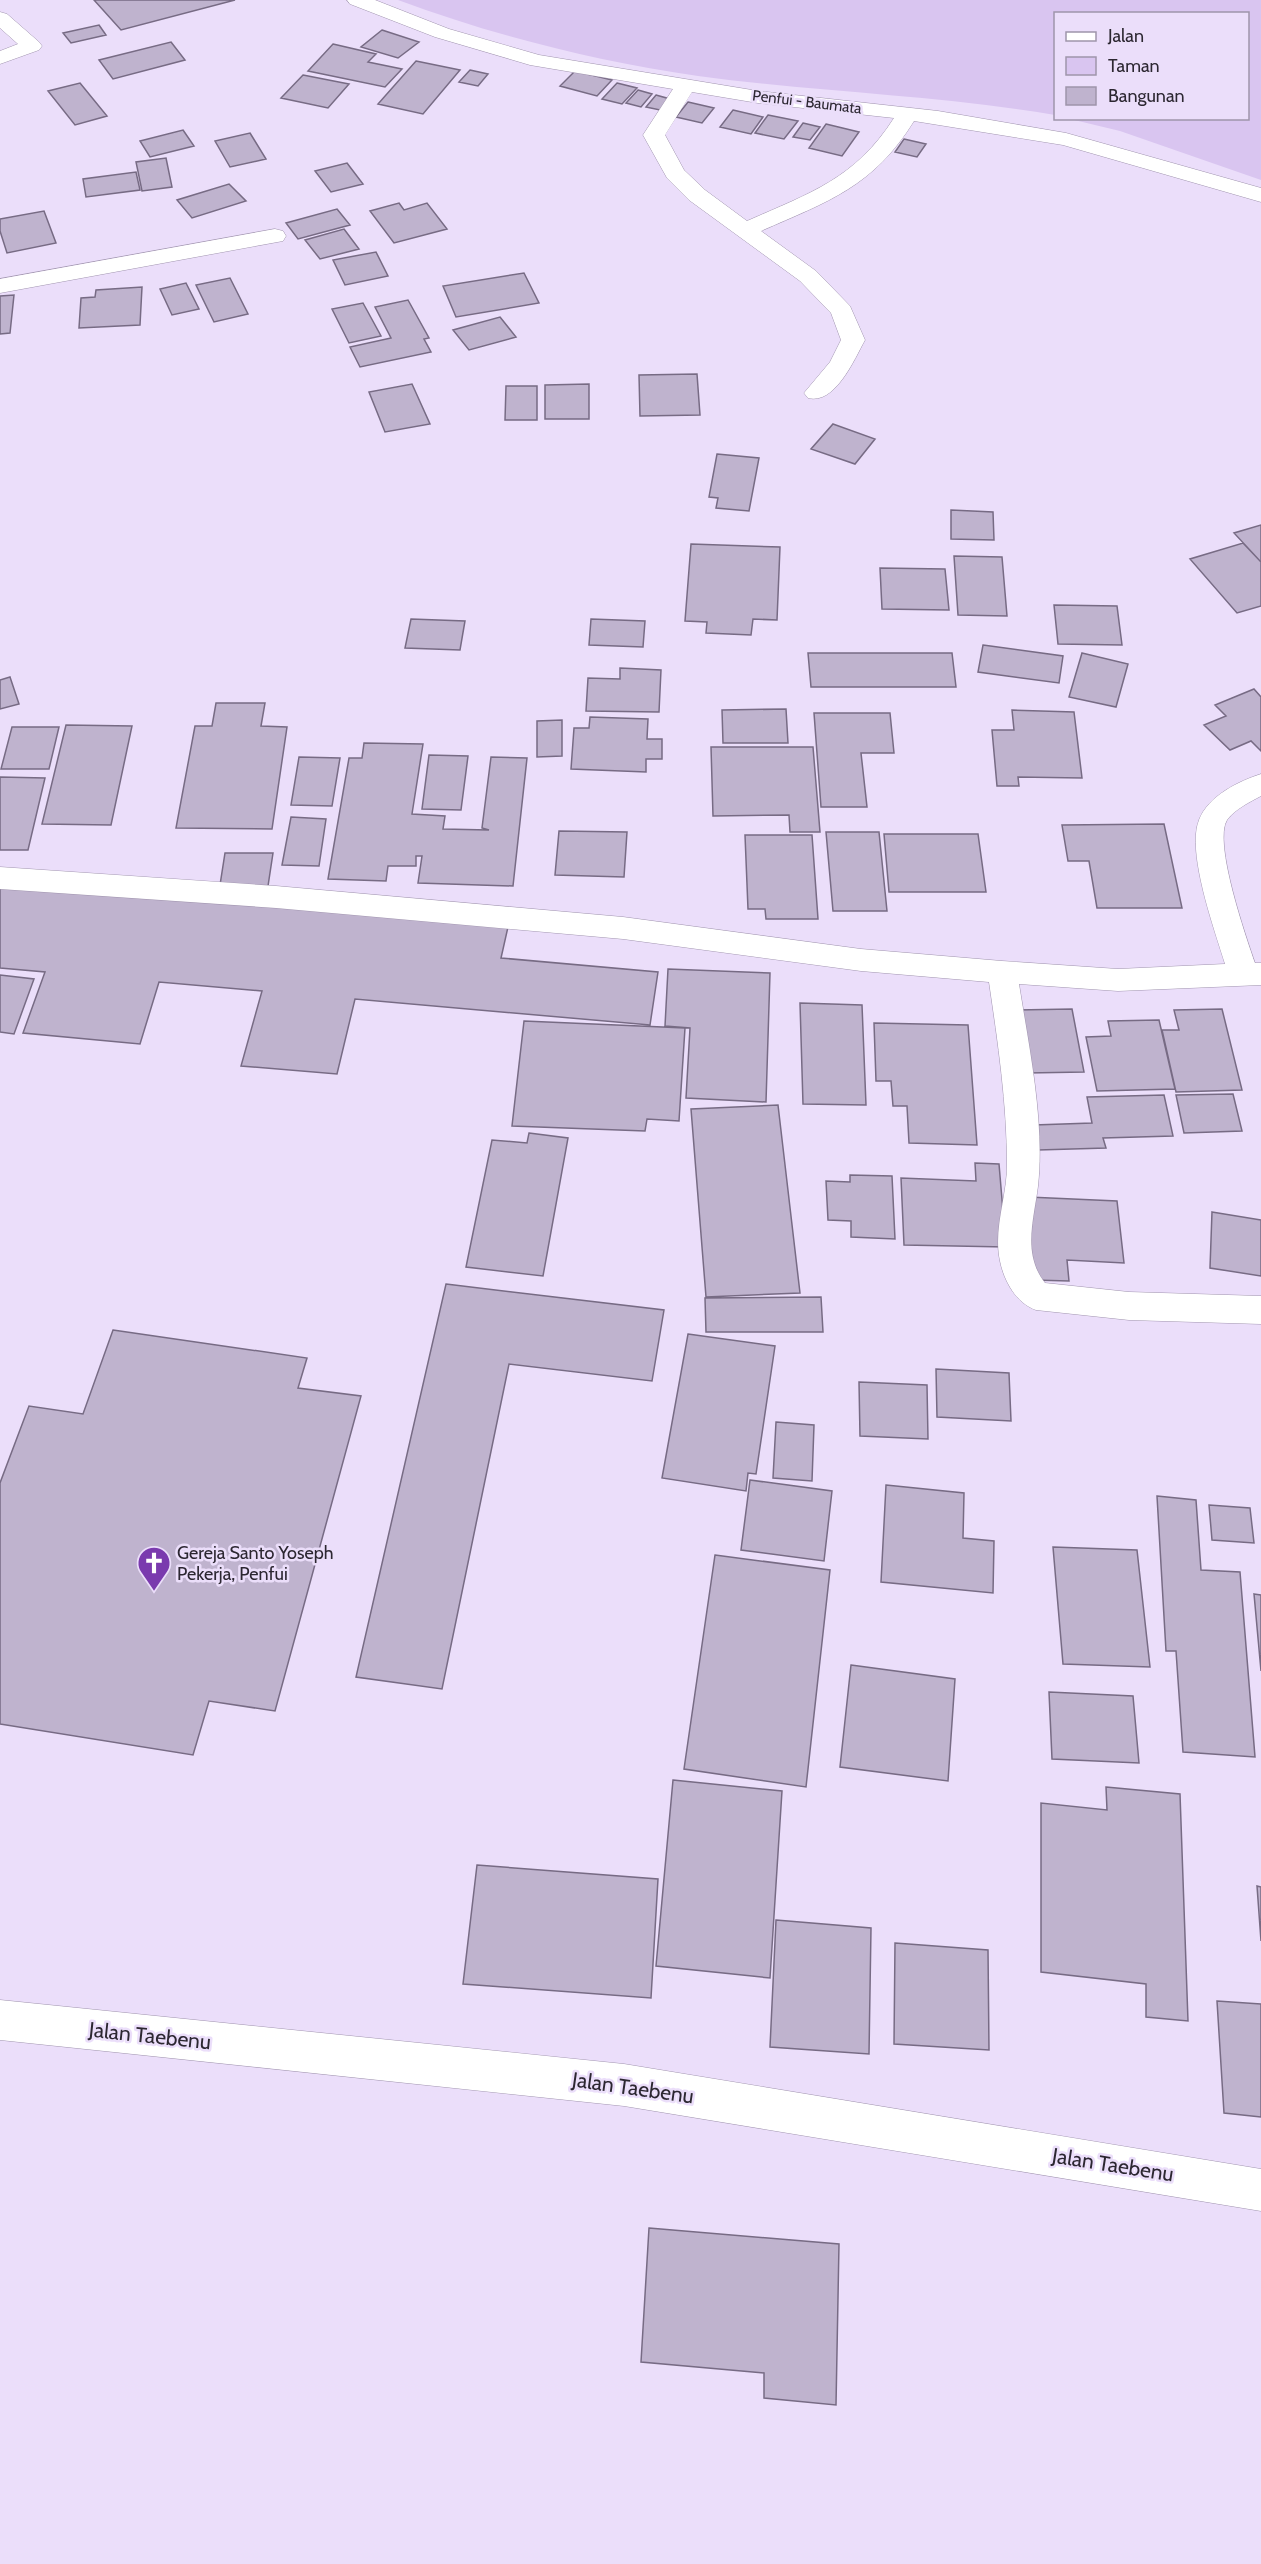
<svg xmlns="http://www.w3.org/2000/svg" width="1261" height="2564" font-family="Cabin,sans-serif">
<rect width="100%" height="100%" fill="#ebdefa"/>
<path fill="#d9c5f0" d="M398 0H1261V180L1120 131 1070 119 1248 118V14H1056L1055 115C937 95 816 92 698 76 595 61 495 36 398 0Z"/>
<path fill="#bfb3ce" stroke="#776b84" stroke-width="1.5" d="M94 0H235L121 30Z
M99 25 106 35 71 43 63 33Z
M382 30 419 42 398 58 361 47Z
M171 42 185 60 113 79 99 60Z
M333 44 376 54 368 62 402 69 385 87 308 71Z
M416 61 460 70 423 114 378 104Z
M470 70 488 74 478 86 459 82Z
M575 71 612 80 597 96 560 86Z
M303 75 349 84 328 108 281 98Z
M80 83 107 116 75 125 48 91Z
M617 83 637 88 622 104 602 99Z
M638 90 652 94 641 107 626 103Z
M656 95 670 99 660 110 646 107Z
M688 102 714 108 702 123 676 117Z
M733 110 763 117 751 134 720 127Z
M768 115 798 121 784 139 755 133Z
M803 123 820 127 810 140 793 137Z
M826 124 859 132 842 156 809 148Z
M183 130 194 146 150 157 140 141Z
M250 133 266 159 230 167 215 141Z
M904 139 926 144 917 157 895 152Z
M166 158 172 187 142 191 136 162Z
M347 163 363 184 331 192 315 171Z
M136 172 140 190 86 197 83 179Z
M229 184 246 201 192 218 177 200Z
M399 203 404 210 427 203 447 229 394 243 370 211Z
M337 209 350 225 298 239 286 223Z
M44 211 56 243 7 253 0 231V219Z
M344 229 359 249 320 259 305 240Z
M376 252 388 276 345 285 333 260Z
M524 273 539 303 456 317 443 286Z
M230 278 248 314 214 322 196 285Z
M186 283 199 309 172 315 160 289Z
M142 287 140 325 79 328 81 298 95 297 96 290Z
M14 295 10 333 0 334V296Z
M408 300 429 338 424 339 431 352 360 367 350 347 391 338 375 307Z
M363 303 381 336 349 343 332 309Z
M500 317 516 337 469 350 453 330Z
M697 374 700 415 640 416 639 375Z
M412 384 430 424 385 432 369 392Z
M589 384V419H545V385Z
M506 386H537V420H505Z
M833 424 875 439 855 464 811 449Z
M717 454 759 458 749 511 716 508 718 498 709 497Z
M951 510 993 512 994 540 951 539Z
M1261 525V562L1234 533Z
M1243 543 1261 562V606L1237 613 1190 559Z
M691 544 780 547 777 620 753 619 751 635 706 633 707 622 685 621Z
M954 556 1002 557 1007 616 958 615Z
M880 568 945 569 949 610 882 609Z
M1054 605 1117 606 1122 645 1058 644Z
M411 619 465 621 460 650 405 648Z
M591 619 645 621 643 647 589 645Z
M983 645 1063 656 1059 683 978 672Z
M808 653H952L956 687H811Z
M1082 653 1128 664 1116 707 1069 697Z
M620 668 661 670 659 712 586 711 588 678 620 679Z
M10 677 19 704 0 709V680Z
M1254 689 1261 697V751L1251 741 1230 750 1204 725 1226 716 1215 705Z
M216 703H265L261 726 287 727 272 829 176 828 195 726H212Z
M786 709 788 743H723L722 710Z
M1012 710 1074 712 1082 778 1018 777 1019 786H997L992 730H1014Z
M814 713H890L894 753H861L867 807H821Z
M590 717 648 719 647 739H662V759H646V772L571 769 574 728H589Z
M562 720V756L537 757V721Z
M66 725 132 726 111 825 42 824Z
M12 727H59L49 769H1Z
M364 743 423 744 412 814 445 816 443 829 489 830 482 828 491 757 527 758 513 886 418 883 422 856H416V866H388L386 881 328 879 349 758H362Z
M711 747H813L820 832H790L789 815 713 816Z
M429 755 468 756 461 810 422 809Z
M299 757 340 758 332 806 291 805Z
M0 777 45 778 28 850H0Z
M291 817 326 819 319 866 282 865Z
M1164 824 1182 908H1097L1089 861H1068L1062 825Z
M559 831 627 832 624 877 555 875Z
M826 832H879L887 911H833Z
M884 834H978L986 892H889Z
M745 835H812L818 919H766L765 909H748Z
M225 853H273L268 886 220 885Z
M0 883 508 927 501 958 658 972 650 1025 355 999 337 1074 241 1066 262 991 159 982 140 1044 23 1033 45 972 0 968Z
M668 969 770 973 766 1102 686 1098 690 1028 665 1026Z
M0 975 34 979 14 1034 0 1032Z
M800 1003 862 1005 866 1105 803 1104Z
M1072 1009 1084 1072 1027 1073 1015 1010Z
M1222 1009 1242 1090 1176 1092 1162 1030H1179L1174 1010Z
M1159 1020 1175 1089 1097 1091 1086 1037 1111 1036 1108 1021Z
M524 1021 685 1028 679 1121 647 1119 645 1131 512 1126Z
M874 1023 968 1025 977 1145 909 1143 907 1106H893L891 1081H876Z
M1233 1094 1242 1131 1184 1133 1176 1095Z
M1164 1095 1173 1136 1103 1138 1106 1148 1038 1150 1034 1125 1092 1123 1087 1097Z
M778 1105 800 1293 706 1297 691 1109Z
M529 1133 568 1138 543 1276 466 1267 492 1140 527 1143Z
M975 1163 999 1164 1006 1247 904 1245 901 1178 976 1181Z
M850 1175 892 1176 895 1239 851 1237V1221L828 1220 826 1181 850 1182Z
M1028 1197 1117 1201 1124 1263 1067 1260 1069 1281 1033 1280Z
M1212 1212 1261 1220V1276L1210 1268Z
M446 1284 664 1310 652 1381 509 1364 442 1689 356 1677Z
M821 1297 823 1332H706L705 1298Z
M113 1330 307 1358 298 1388 361 1396 275 1711 209 1701 193 1755 0 1724V1483L29 1406 83 1414Z
M688 1334 775 1346 756 1474 748 1473 746 1491 662 1478Z
M936 1369 1009 1373 1011 1421 937 1417Z
M859 1382 927 1385 928 1439 860 1436Z
M776 1422 814 1425 812 1481 773 1478Z
M750 1480 832 1491 824 1561 741 1550Z
M886 1485 964 1493 963 1538 994 1541 993 1593 881 1582Z
M1157 1496 1196 1500 1201 1570 1240 1572 1255 1757 1183 1752 1176 1651H1166Z
M1209 1505 1250 1508 1254 1543 1212 1540Z
M1053 1547 1137 1550 1150 1667 1063 1664Z
M715 1555 830 1570 806 1787 684 1769Z
M1254 1594 1261 1595V1671Z
M851 1665 955 1679 948 1781 840 1767Z
M1049 1692 1133 1696 1139 1763 1052 1759Z
M673 1780 782 1791 770 1978 656 1966Z
M1106 1787 1180 1794 1188 2021 1146 2017V1984L1041 1972V1803L1107 1810Z
M477 1865 658 1879 651 1998 463 1984Z
M1257 1886 1261 1887V1941Z
M776 1920 871 1928 869 2054 770 2047Z
M895 1943 988 1950 989 2050 894 2044Z
M1217 2001 1261 2004V2117L1224 2113Z
M649 2228 839 2244 836 2405 764 2398V2373L641 2362Z"/>
<g fill="none" stroke-linecap="round" stroke-linejoin="round">
<g stroke="#a195af" stroke-width="1">
<path id="minor" d="M347 0H375L449 29 539 55 758 91 938 111 1066 133 1261 188V202L1063 145 914 121C873 187 829 201 761 231L816 271 850 306 865 340C854 360 835 405 808 398L804 393 830 362 841 340 831 313 800 281 689 200 667 178 643 135 673 89 530 65 435 37 350 4ZM692 92 758 103 894 118C855 179 810 193 747 221L705 190 684 170 665 135Z
M0 12 7 14 39 42 42 46 39 50 0 64V51L18 44 0 28Z
M275 229 283 231 286 236 283 241 0 293V279Z
M1261 774V796C1250 802 1235 809 1227 820 1213 842 1246 937 1255 963H1261V985L1118 991 1019 984C1029 1047 1045 1123 1038 1186 1034 1219 1022 1254 1045 1283L1129 1292 1261 1296V1324L1129 1320 1036 1310C1016 1303 1004 1281 1000 1261 993 1229 1007 1197 1007 1165 1007 1104 998 1043 989 982L861 971 623 939 276 908 0 889V867L276 886 623 917 861 949 1002 961 1118 969 1225 964C1215 931 1186 852 1199 820 1208 796 1239 781 1261 774Z
M0 2000 624 2064 1261 2169V2211L624 2106 0 2040Z"/>
</g>
<use href="#minor" fill="#fff" fill-rule="evenodd"/>
</g>
<defs>
<g id="church-pin" transform="scale(1.725)"><path d="M0 17L-7.5 6A9.5 9.5 0 1 1 7.5 6Z" fill="#7a3aae" stroke="#ebdefa"/><path d="M-1.2-6h2.4v3.5h3.3v2.4h-3.3V6h-2.4V-.1h-3.3v-2.4h3.3Z" fill="#fff"/></g>
</defs>
<g fill-rule="evenodd">
<use href="#church-pin" x="154" y="1563"/>
</g>
<g text-anchor="middle" stroke-width="5" stroke-linejoin="round" paint-order="stroke">
<g font-size="15" fill="#2c2731" stroke="#ebdefa">
<text transform="translate(807 102) rotate(7)" y="5">Penfui - Baumata</text>
</g>
<g font-size="18" fill="#2c2731" stroke="#ebdefa" text-anchor="start">
<text x="177" y="1559">Gereja Santo Yoseph<tspan x="177" dy="21">Pekerja, Penfui</tspan></text>
</g>
<g font-size="21" fill="#2c2731" stroke="#ebdefa">
<text transform="translate(150 2036) rotate(6)" y="7">Jalan Taebenu</text>
<text transform="translate(633 2088) rotate(8)" y="7">Jalan Taebenu</text>
<text transform="translate(1113 2165) rotate(9)" y="7">Jalan Taebenu</text>
</g>
</g>
<rect x="1054" y="12" width="195" height="108" fill="#ebdefa" stroke="#9f95aa" stroke-width="1.5"/>
<rect x="1066" y="32" width="30" height="9" fill="#ffffff" stroke="#9f95aa" stroke-width="1.5"/>
<text x="1108" y="42" font-size="18" fill="#2c2731">Jalan</text>
<rect x="1066" y="57" width="30" height="18" fill="#d9c5f0" stroke="#9f95aa" stroke-width="1.5"/>
<text x="1108" y="72" font-size="18" fill="#2c2731">Taman</text>
<rect x="1066" y="87" width="30" height="18" fill="#bfb3ce" stroke="#9f95aa" stroke-width="1.5"/>
<text x="1108" y="102" font-size="18" fill="#2c2731">Bangunan</text>
</svg>
